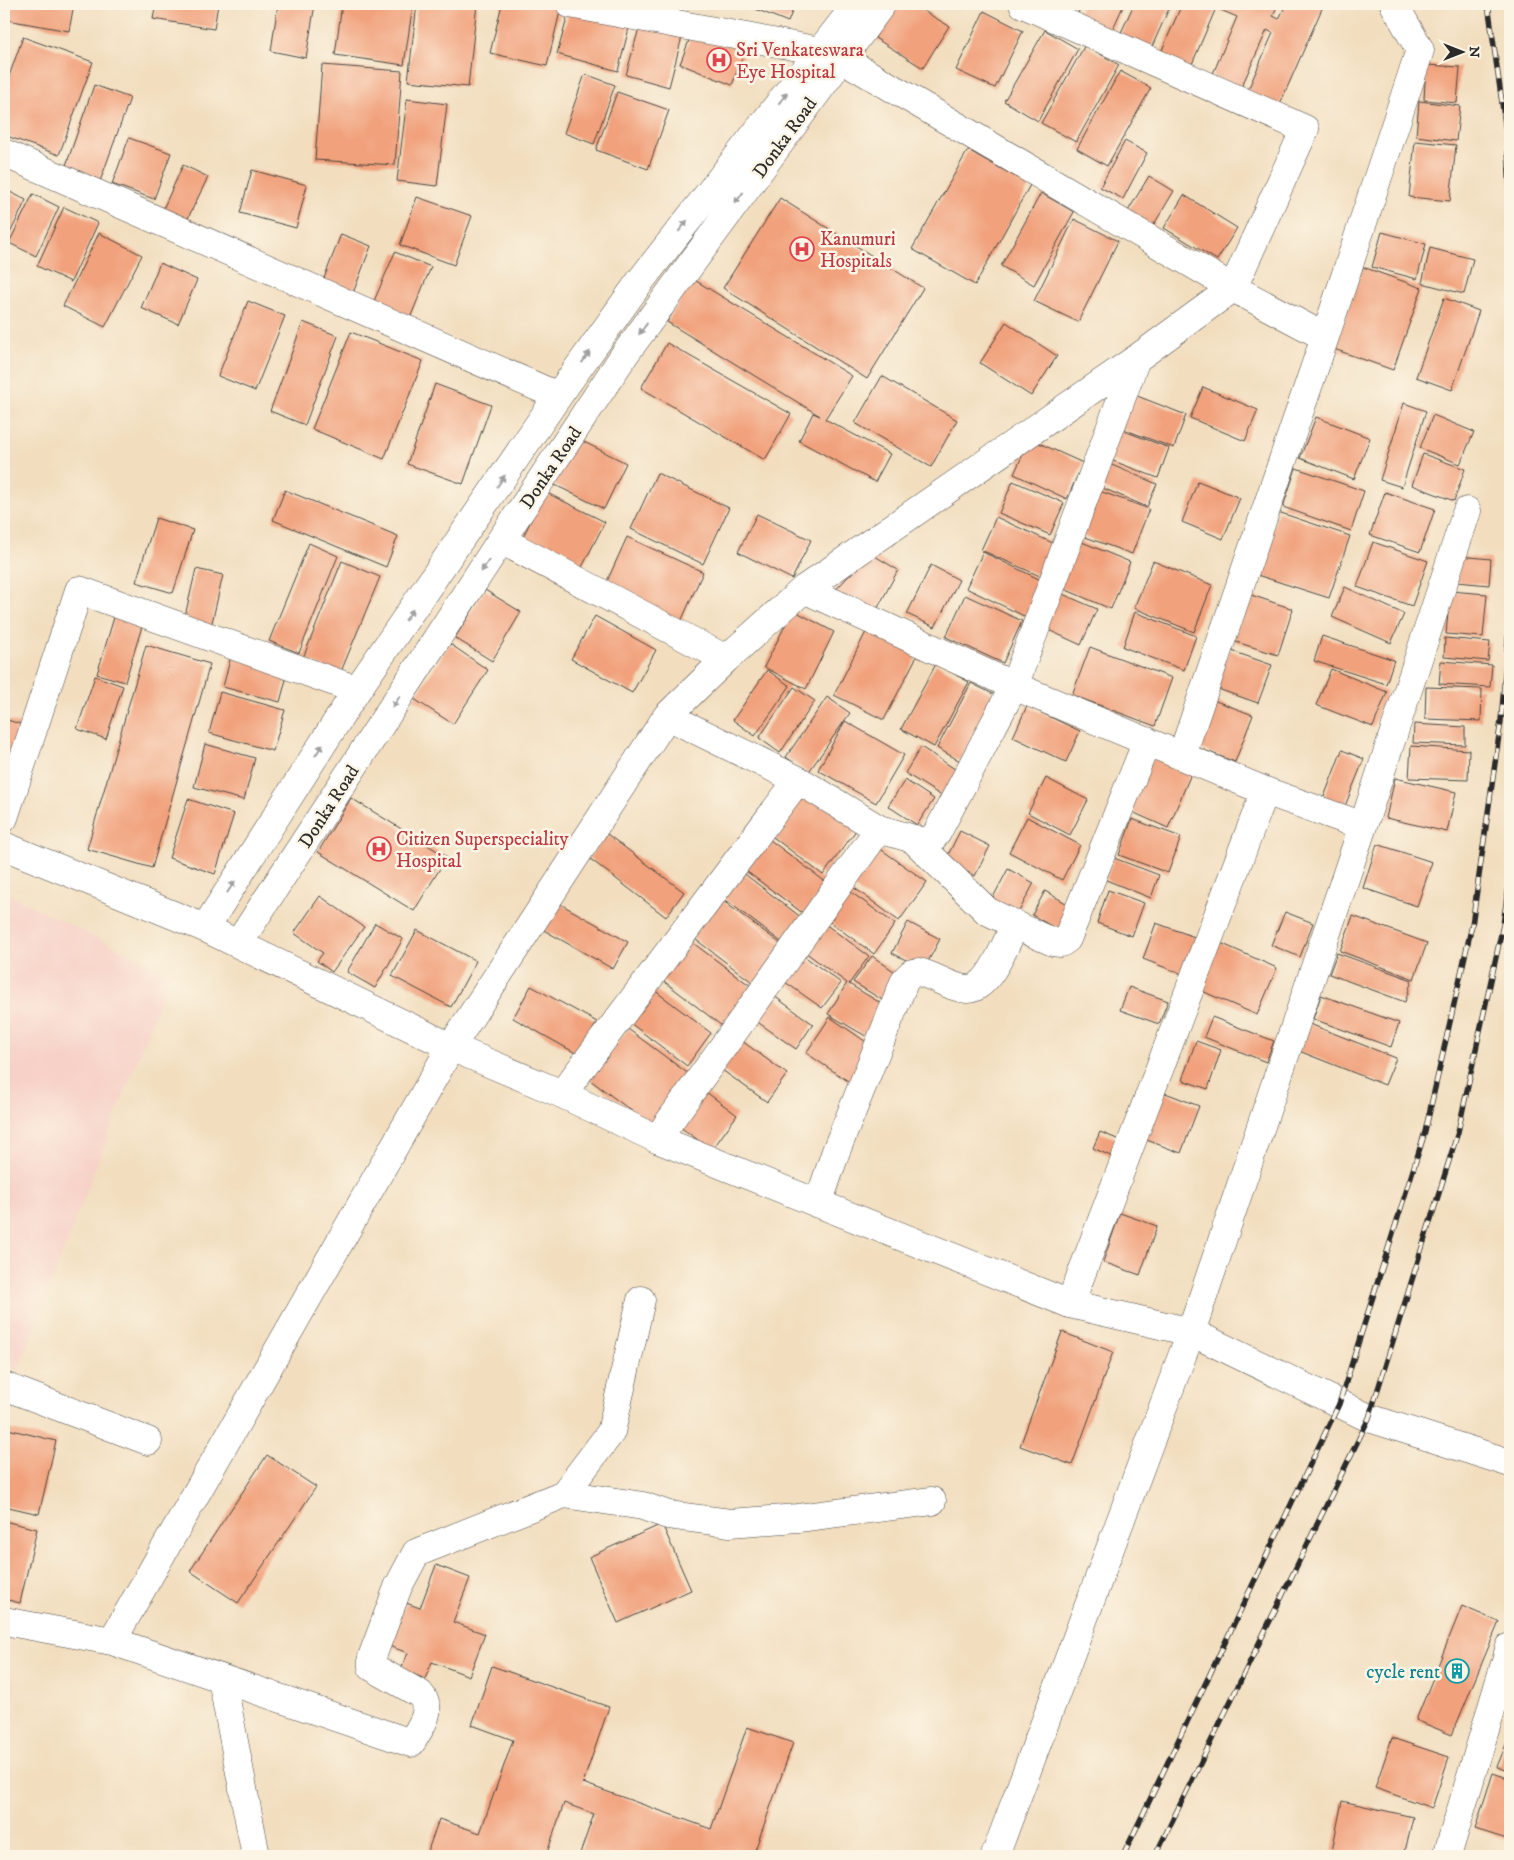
<svg xmlns="http://www.w3.org/2000/svg" width="1514" height="1860" font-family="'IM FELL DW Pica',serif">
<rect width="100%" height="100%" fill="#fcf5e5"/>
<filter id="ink" filterUnits="userSpaceOnUse"><feTurbulence type="fractalNoise" baseFrequency=".02" numOctaves="2"/><feDisplacementMap in="SourceGraphic" scale="10" xChannelSelector="R" yChannelSelector="G"/><feConvolveMatrix kernelMatrix="1 2 1 2 8 2 1 2 1" color-interpolation-filters="sRGB"/></filter>
<filter id="wash" filterUnits="userSpaceOnUse"><feTurbulence type="fractalNoise" baseFrequency=".0096" numOctaves="4" result="noise"/><feDisplacementMap in="SourceGraphic" scale="20" xChannelSelector="R" yChannelSelector="G"/><feGaussianBlur stdDeviation="1.12" result="paint"/><feColorMatrix in="noise" values="0 0 0 0 0 0 0 0 0 0 0 0 0 0 0 0 0 1.4 0 .05"/><feComposite in="paint" operator="in"/></filter>
<g filter="url(#wash)">
<rect width="100%" height="100%" fill="#f2debf"/>
<path fill="#f7d1c8" d="M4 892 170 974 18 1369 4 1365Z"/>
<g id="blocks">
<path fill="#f1a17c" d="M10 4H74L69 31 7 20Z
M156 4H218L214 29 153 19Z
M278 4H315L306 58 271 51Z
M342 4H413L404 65 335 55Z
M417 4H477L468 87 408 81Z
M502 4H546L561 7 547 66 490 53Z
M743 4H795L788 22Z
M895 4H912L949 26 923 68 875 38Z
M1082 4H1124L1111 33 1076 18Z
M1134 4H1171L1150 51 1119 37Z
M1182 4H1278L1273 16 1279 19 1286 4H1324L1279 106 1247 92 1273 33 1267 30 1241 88 1212 76 1237 17 1216 8 1189 71 1159 57Z
M570 8 630 24 618 71 557 54Z
M984 11 1023 31 995 88 956 70Z
M641 21 683 33 669 87 626 75Z
M693 30 745 51 732 85 680 64Z
M1045 30 1078 49 1038 121 1004 101Z
M23 37 93 62 59 155 4 135V90Z
M1085 45 1119 65 1076 142 1041 123Z
M322 65 402 71 395 165 315 160Z
M1426 65 1460 67 1457 103 1424 100Z
M1120 71 1151 88 1107 166 1077 149Z
M585 74 615 85 594 144 564 133Z
M94 85 130 98 98 187 63 174Z
M617 92 669 110 648 169 596 150Z
M407 99 447 104 437 186 397 181Z
M1419 101 1460 106 1456 141 1416 136Z
M129 138 171 153 154 199 112 184Z
M1125 141 1147 153 1123 199 1100 187Z
M1415 141 1456 145 1450 201 1409 197Z
M968 150 1030 185 975 285 912 249Z
M183 165 208 177 187 220 163 209Z
M252 170 307 185 296 228 240 213Z
M1149 176 1174 191 1153 226 1128 211Z
M4 189 26 200 4 246Z
M1041 193 1074 212 1034 285 1001 266Z
M33 194 59 207 36 256 9 243Z
M1184 195 1237 228 1217 260 1164 228Z
M417 197 472 216 454 265 400 245Z
M780 198 923 288 867 379 723 288Z
M64 207 98 223 71 282 37 266Z
M1074 219 1118 241 1078 322 1034 301Z
M1382 232 1426 244 1417 279 1372 267Z
M99 233 142 255 105 327 63 306Z
M341 234 371 246 353 293 323 281Z
M1430 248 1473 259 1464 294 1422 283Z
M395 252 431 267 408 323 371 308Z
M160 263 197 280 178 324 141 308Z
M1363 267 1422 288 1393 370 1334 349Z
M693 279 852 376 825 419 890 454 875 482 799 441 813 413 820 416 667 322Z
M1444 298 1479 311 1452 390 1416 377Z
M248 301 285 316 255 391 218 376Z
M303 322 338 336 305 425 270 411Z
M1006 322 1057 356 1031 396 980 363Z
M351 332 423 361 384 459 312 429Z
M667 343 791 414 765 460 641 388Z
M882 376 957 420 931 467 855 423Z
M435 384 491 405 463 484 407 464Z
M1203 387 1258 410 1245 441 1190 418Z
M1127 392 1186 415 1174 448 1115 426Z
M1404 403 1426 411 1402 487 1380 480Z
M1433 415 1474 432 1460 464 1420 448Z
M1316 417 1370 438 1354 479 1300 458Z
M1119 429 1169 448 1158 478 1108 459Z
M576 438 626 463 604 509 553 484Z
M1030 439 1083 463 1067 499 1014 474Z
M1423 454 1465 469 1454 501 1412 485Z
M1107 463 1157 484 1147 507 1098 486Z
M1296 468 1364 491 1351 531 1283 507Z
M657 473 729 508 703 564 631 529Z
M1013 481 1064 503 1050 535 999 513Z
M1198 481 1240 498 1223 539 1182 522Z
M1094 489 1149 509 1132 554 1077 534Z
M285 490 398 536 386 567 273 520Z
M545 492 605 522 579 573 520 543Z
M1385 492 1435 509 1420 552 1370 535Z
M1278 512 1350 536 1329 598 1257 575Z
M757 514 811 540 792 579 738 552Z
M996 517 1055 544 1040 576 981 550Z
M156 518 193 530 173 593 136 582Z
M627 537 703 572 680 624 604 588Z
M1077 540 1130 562 1111 609 1057 586Z
M1373 542 1428 561 1412 606 1357 587Z
M309 543 338 556 299 653 269 641Z
M983 552 1043 581 1026 617 966 588Z
M870 553 898 570 873 617 831 595Z
M1459 556 1491 559 1489 585 1457 582Z
M342 561 380 577 340 674 303 658Z
M1153 561 1212 585 1194 632 1134 608Z
M931 565 959 580 935 627 907 614Z
M196 569 223 575 211 627 184 620Z
M1345 587 1404 614 1391 643 1332 617Z
M485 590 521 612 492 661 455 638Z
M1450 591 1487 594 1483 637 1446 634Z
M1058 592 1097 609 1081 645 1042 627Z
M1248 594 1293 609 1278 655 1233 641Z
M965 595 1022 621 1003 663 946 637Z
M793 610 834 632 806 689 764 667Z
M1135 612 1196 636 1184 670 1123 647Z
M115 614 143 623 125 682 97 674Z
M595 616 656 650 632 693 571 659Z
M869 626 919 652 884 720 834 695Z
M1322 636 1394 660 1386 684 1314 661Z
M1445 638 1490 642 1488 661 1444 657Z
M450 644 488 670 453 724 414 699Z
M146 645 210 664 152 868 87 849Z
M1090 647 1172 678 1155 726 1072 695Z
M1229 650 1272 665 1258 703 1215 688Z
M231 656 288 672 280 702 223 687Z
M1441 661 1492 665 1490 687 1439 684Z
M936 664 969 682 934 747 901 729Z
M1331 669 1387 692 1373 727 1316 705Z
M767 670 790 686 755 736 733 720Z
M95 676 123 686 106 739 77 729Z
M971 683 995 695 960 761 937 748Z
M794 687 815 701 780 753 759 738Z
M1426 687 1482 689 1481 721 1425 719Z
M220 692 285 710 273 751 209 733Z
M827 697 850 713 808 773 786 757Z
M1213 700 1253 715 1235 762 1196 747Z
M1027 706 1080 731 1066 762 1013 737Z
M4 719 27 726 15 763 4 759Z
M845 721 904 755 876 803 818 770Z
M1414 724 1465 727V745L1413 743Z
M205 744 255 758 244 800 194 787Z
M1411 746 1469 750 1468 780 1409 778Z
M921 747 961 773 945 798 905 773Z
M1342 750 1364 759 1345 806 1324 797Z
M1156 751 1194 767 1168 828 1130 811Z
M1046 778 1088 800 1070 835 1028 813Z
M1395 778 1456 792 1447 832 1386 818Z
M905 780 934 799 917 825 888 806Z
M803 789 857 829 823 875 769 834Z
M351 798 447 857 414 911 318 852Z
M188 799 234 814 215 874 169 858Z
M1027 817 1080 845 1062 880 1009 852Z
M1132 819 1181 837 1168 873 1119 855Z
M960 831 990 846 975 876 945 861Z
M607 834 684 892 666 917 589 858Z
M770 840 827 883 804 914 746 871Z
M872 843 927 882 899 921 845 881Z
M1377 844 1432 862 1417 906 1363 888Z
M1114 858 1159 875 1151 898 1106 880Z
M1008 869 1034 883 1015 919 989 905Z
M742 872 802 918 784 944 723 898Z
M848 890 895 924 874 954 827 920Z
M1108 890 1144 903 1132 936 1097 923Z
M1045 891 1071 906 1058 930 1032 915Z
M320 896 364 927 332 972 317 961 323 953 294 933Z
M719 898 788 949 760 988 691 936Z
M555 901 628 942 613 969 540 928Z
M1285 912 1313 923 1300 957 1271 945Z
M1353 916 1427 943 1414 979 1340 951Z
M908 922 940 939 924 969 892 953Z
M375 923 403 939 375 988 347 972Z
M1156 923 1200 939 1187 976 1143 959Z
M825 924 869 956 849 984 887 1007 869 1038 828 1014 847 983 805 952Z
M417 930 476 961 451 1007 392 976Z
M689 940 752 987 722 1026 661 979Z
M1216 941 1277 968 1257 1015 1195 988Z
M797 951 841 983 822 1008 778 977Z
M1337 953 1412 980 1405 1002 1329 974Z
M872 956 904 978 889 1004 853 982Z
M531 986 597 1022 579 1055 513 1018Z
M1129 987 1168 1001 1159 1024 1120 1010Z
M654 990 711 1033 687 1066 630 1023Z
M767 991 813 1024 796 1049 749 1016Z
M1321 995 1399 1023 1391 1047 1313 1019Z
M830 1017 875 1048 851 1083 806 1053Z
M1212 1017 1274 1041 1266 1062 1204 1037Z
M1310 1024 1396 1058 1385 1085 1299 1051Z
M628 1029 690 1075 652 1126 590 1080Z
M742 1041 787 1074 767 1102 722 1070Z
M1196 1041 1221 1050 1208 1089 1182 1080Z
M698 1086 737 1115 712 1150 673 1122Z
M1163 1092 1199 1106 1181 1153 1144 1139Z
M1100 1132 1122 1141 1115 1158 1093 1148Z
M1120 1213 1157 1226 1140 1275 1103 1262Z
M1062 1332 1113 1352 1072 1465 1020 1446Z
M4 1428 56 1441 39 1514 4 1506Z
M267 1455 316 1487 238 1603 190 1571Z
M4 1521 37 1529 20 1603 4 1599Z
M662 1524 691 1590 618 1623 589 1557Z
M436 1565 470 1578 453 1622 485 1634 469 1676 432 1662 425 1679 401 1669 408 1653 389 1646 406 1603 420 1608Z
M1462 1606 1499 1622 1452 1735 1416 1720Z
M492 1666 609 1707 583 1783 711 1829 747 1727 793 1743 753 1856H579L594 1814 564 1803 546 1856H426L439 1819 480 1833 513 1740 472 1725Z
M1510 1734V1772L1497 1767Z
M1392 1738 1449 1757 1432 1808 1375 1788Z
M1493 1773 1510 1779V1840L1475 1829Z
M1342 1801 1413 1817 1404 1856H1354L1332 1851Z"/>
</g>
</g>
<g filter="url(#ink)">
<use href="#blocks" fill-opacity="0" stroke="#494641" stroke-width="1"/>
<g fill="none" stroke-linecap="round" stroke-linejoin="round">
<g stroke="#494641" stroke-width="29">
<path id="street" d="M570 4 820 51
M841 58 1233 288 1305 129 1023 4
M4 153 558 396 357 690 205 928
M501 540 726 659
M804 589 1014 686 1265 791
M1182 755 1325 337 1420 50 1394 4
M4 818 79 590 357 690
M879 829 924 842 931 840 937 833 1014 686 1136 359
M914 840 987 911 1039 936 1053 942 1061 943 1067 939 1147 741
M562 1094 798 780
M657 1139 879 829 798 780 667 716
M818 1204 836 1151 905 980 912 973 919 972C935 976 951 988 967 989 989 990 1007 941 1015 924
M1070 1304 1265 791 1363 826
M4 1386 148 1441
M564 1494 611 1432 641 1300
M4 1621 112 1641 411 1743C420 1727 435 1711 420 1694L372 1667V1657L398 1587 416 1553 564 1494 643 1506 668 1515 730 1523 798 1518 932 1501
M112 1641 451 1047 667 716 726 659 804 589 1136 359 1233 288 1325 337
M222 1679 256 1856
M995 1856 1191 1332 1363 826 1467 511
M1447 1856 1510 1647"/>
</g>
<g stroke="#494641" stroke-width="29">
<path id="secondary" d="M558 396 641 280 857 4
M4 846 205 928 451 1047 562 1094 657 1139 1070 1304 1191 1332 1369 1418 1510 1463
M238 944 501 540 625 354 882 4"/>
</g>
<use href="#street" stroke="#fff" stroke-width="28"/>
<use href="#secondary" stroke="#fff" stroke-width="28"/>
<g stroke="#2b2b2b" stroke-width="5.5">
<path id="rail" d="M1488 4 1508 145 1510 195
M1123 1856 1339 1404 1425 1132 1472 925 1501 721 1510 618
M1155 1856 1369 1418 1458 1132 1503 925 1510 876"/>
</g>
<use href="#rail" stroke="#fcf5e5" stroke-width="4" stroke-dasharray="11" stroke-linecap="butt"/>
</g>
<defs><path id="oneway-solid" d="M-6-.8H1V-3.2L6.5 0L1 3.2V.8H-6Z" transform="scale(1.25)"/></defs>
<g fill="#a0a0a0">
<use href="#oneway-solid" transform="translate(783 98) rotate(-52)"/>
<use href="#oneway-solid" transform="translate(739 198) rotate(126)"/>
<use href="#oneway-solid" transform="translate(683 226) rotate(-52)"/>
<use href="#oneway-solid" transform="translate(643 329) rotate(126)"/>
<use href="#oneway-solid" transform="translate(586 357) rotate(-55)"/>
<use href="#oneway-solid" transform="translate(501 481) rotate(-56)"/>
<use href="#oneway-solid" transform="translate(485 566) rotate(123)"/>
<use href="#oneway-solid" transform="translate(409 615) rotate(-55)"/>
<use href="#oneway-solid" transform="translate(396 702) rotate(123)"/>
<use href="#oneway-solid" transform="translate(319 750) rotate(-57)"/>
<use href="#oneway-solid" transform="translate(231 887) rotate(-57)"/>
</g>
</g>
<defs>
<g id="hospital-ring" transform="scale(1.25)"><circle r="9.5" fill="#fcf5e5" stroke="#e0444e" stroke-width="1.5"/><path d="M-5-5h3v3.5h4V-5h3V5h-3V1.5h-4V5h-3Z" fill="#e0444e"/></g>
<g id="building-ring" transform="scale(1.25)"><circle r="9.5" fill="#fcf5e5" stroke="#0f9aa8" stroke-width="1.5"/><path d="M-4-6H4V6H1V3H-1V6H-4ZM-2.5-4.3h1.7v1.8h-1.7ZM.8-4.3h1.7v1.8H.8ZM-2.5-1h1.7V.8h-1.7ZM.8-1h1.7V.8H.8Z" fill="#0f9aa8"/></g>
</defs>
<g fill-rule="evenodd">
<use href="#hospital-ring" x="719" y="60"/>
<use href="#hospital-ring" x="802" y="249"/>
<use href="#hospital-ring" x="379" y="849"/>
<use href="#building-ring" x="1457" y="1671"/>
</g>
<g text-anchor="middle" stroke-width="5" stroke-linejoin="round" paint-order="stroke">
<g font-size="19" fill="#be3a42" stroke="#fcf5e5" text-anchor="start">
<text x="736" y="56">Sri Venkateswara<tspan x="736" dy="22">Eye Hospital</tspan></text>
<text x="820" y="245">Kanumuri<tspan x="820" dy="22">Hospitals</tspan></text>
<text x="396" y="845">Citizen Superspeciality<tspan x="396" dy="22">Hospital</tspan></text>
</g>
<g font-size="19" fill="#2b2b2b" stroke="#fcf5e5">
<text transform="translate(784 137) rotate(-54)" y="7">Donka Road</text>
<text transform="translate(550 467) rotate(-56)" y="7">Donka Road</text>
<text transform="translate(328 806) rotate(-57)" y="7">Donka Road</text>
</g>
<g font-size="19" fill="#0d838f" stroke="#fcf5e5" text-anchor="end">
<text x="1440" y="1678">cycle rent</text>
</g>
</g>
<rect width="1514" height="1860" fill="none" stroke="#fcf5e5" stroke-width="20"/>
<g transform="translate(1462 52) rotate(90)" stroke="#fcf5e5" stroke-width="4" paint-order="stroke">
<path d="M0-4L9 19L0 12L-9 19Z" fill="#2b2b2b"/>
<text y="-8" font-size="14" font-weight="bold" text-anchor="middle" fill="#2b2b2b">N</text>
</g>
</svg>
